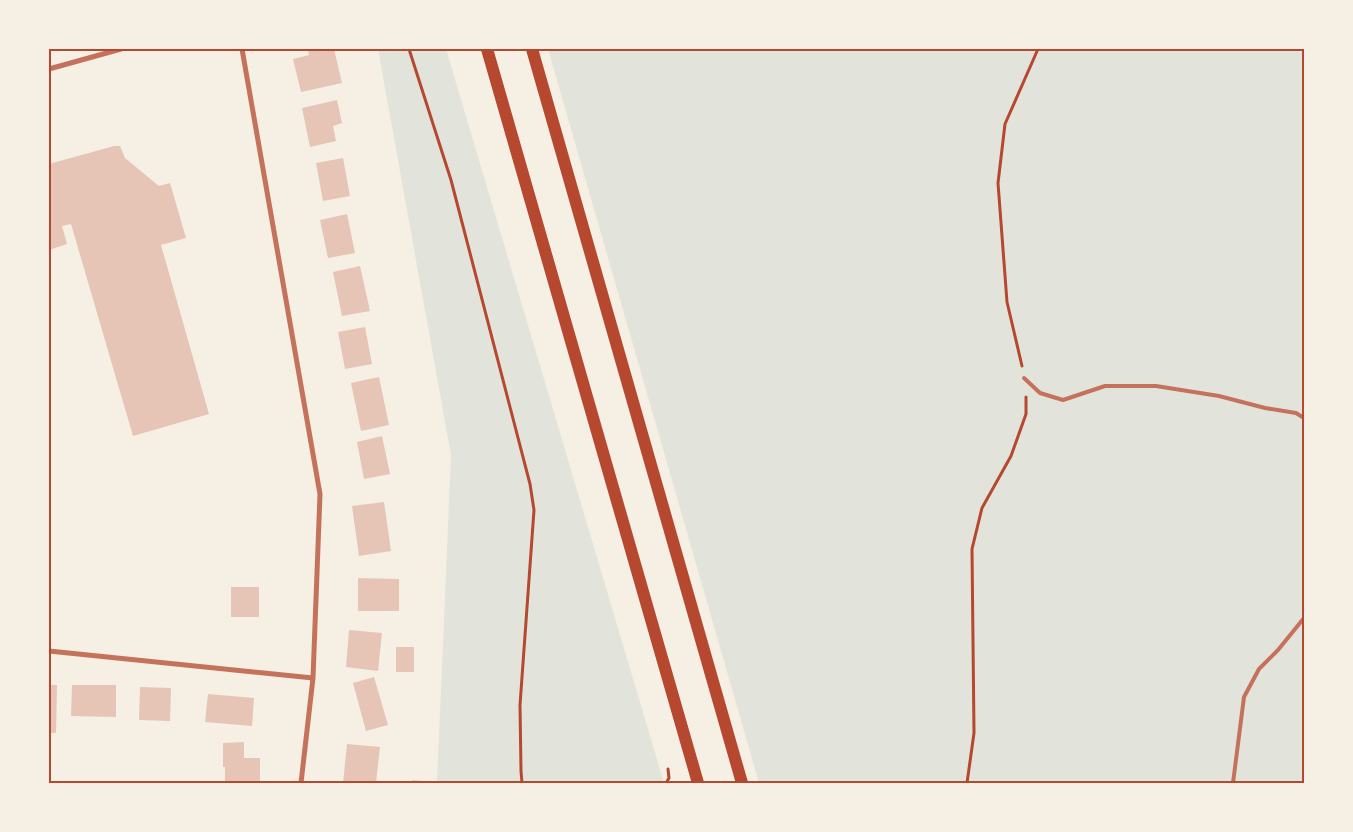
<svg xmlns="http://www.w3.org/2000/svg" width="1353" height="832" font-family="'Roboto Condensed',sans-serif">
<rect width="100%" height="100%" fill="#f6efe4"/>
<path fill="#e2e4dc" d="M378 49H446L664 783H437L451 455Z
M548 49H1304V783H759Z"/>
<path fill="#e6c5b7" d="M308 49H334L342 83 301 92 293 59 309 55Z
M337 100 342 123 333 126 336 141 310 147 302 108Z
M114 146H120L125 158 159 186 170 183 186 238 161 245 209 414 133 436 71 224 62 226 67 244 49 250V164Z
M343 158 350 196 323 201 316 163Z
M347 214 355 253 328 258 320 220Z
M360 266 370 311 342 316 333 272Z
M365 327 372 364 345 369 338 332Z
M379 377 389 425 361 431 351 383Z
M382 436 390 474 364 479 357 442Z
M384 502 391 551 359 556 352 506Z
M358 578 399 579V611H358Z
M231 587H259V617H231Z
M349 630 382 633 378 671 346 667Z
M396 647H414V672H396Z
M374 677 388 725 366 731 353 683Z
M49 685H57L56 733H49Z
M72 685H116V717L71 716Z
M140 687 171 688 170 721 139 720Z
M208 694 254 698 252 726 205 722Z
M244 742V758H260V783H225V767H223V743Z
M347 744 380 747 376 783H343Z
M412 780 423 781V783H412Z"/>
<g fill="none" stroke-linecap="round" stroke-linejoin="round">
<path stroke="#b5482f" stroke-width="3" d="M409 49 451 180 530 484 534 510 520 705 521 771 522 783
M1022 366 1007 302 998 183 1005 124 1038 49
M666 783 669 778 668 769
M967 783 974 733 972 549 982 508 1011 456 1026 414V397"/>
<path stroke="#c5725c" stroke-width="4" d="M1024 378 1040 393 1063 400 1105 386H1156L1219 396 1265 408 1296 413 1304 418
M1233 783 1244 697 1259 669 1278 650 1304 618"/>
<path stroke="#c5725c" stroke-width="5" d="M242 49 320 494 313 678 301 783
M49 69 121 49
M49 651 313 678"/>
<path stroke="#b5482f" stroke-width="12" d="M487 49 698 783
M532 49 742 783"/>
</g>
<rect width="1353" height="832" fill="none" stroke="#f6efe4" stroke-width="100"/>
<rect x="50" y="50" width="1253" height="732" fill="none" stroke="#b5482f" stroke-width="2"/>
</svg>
